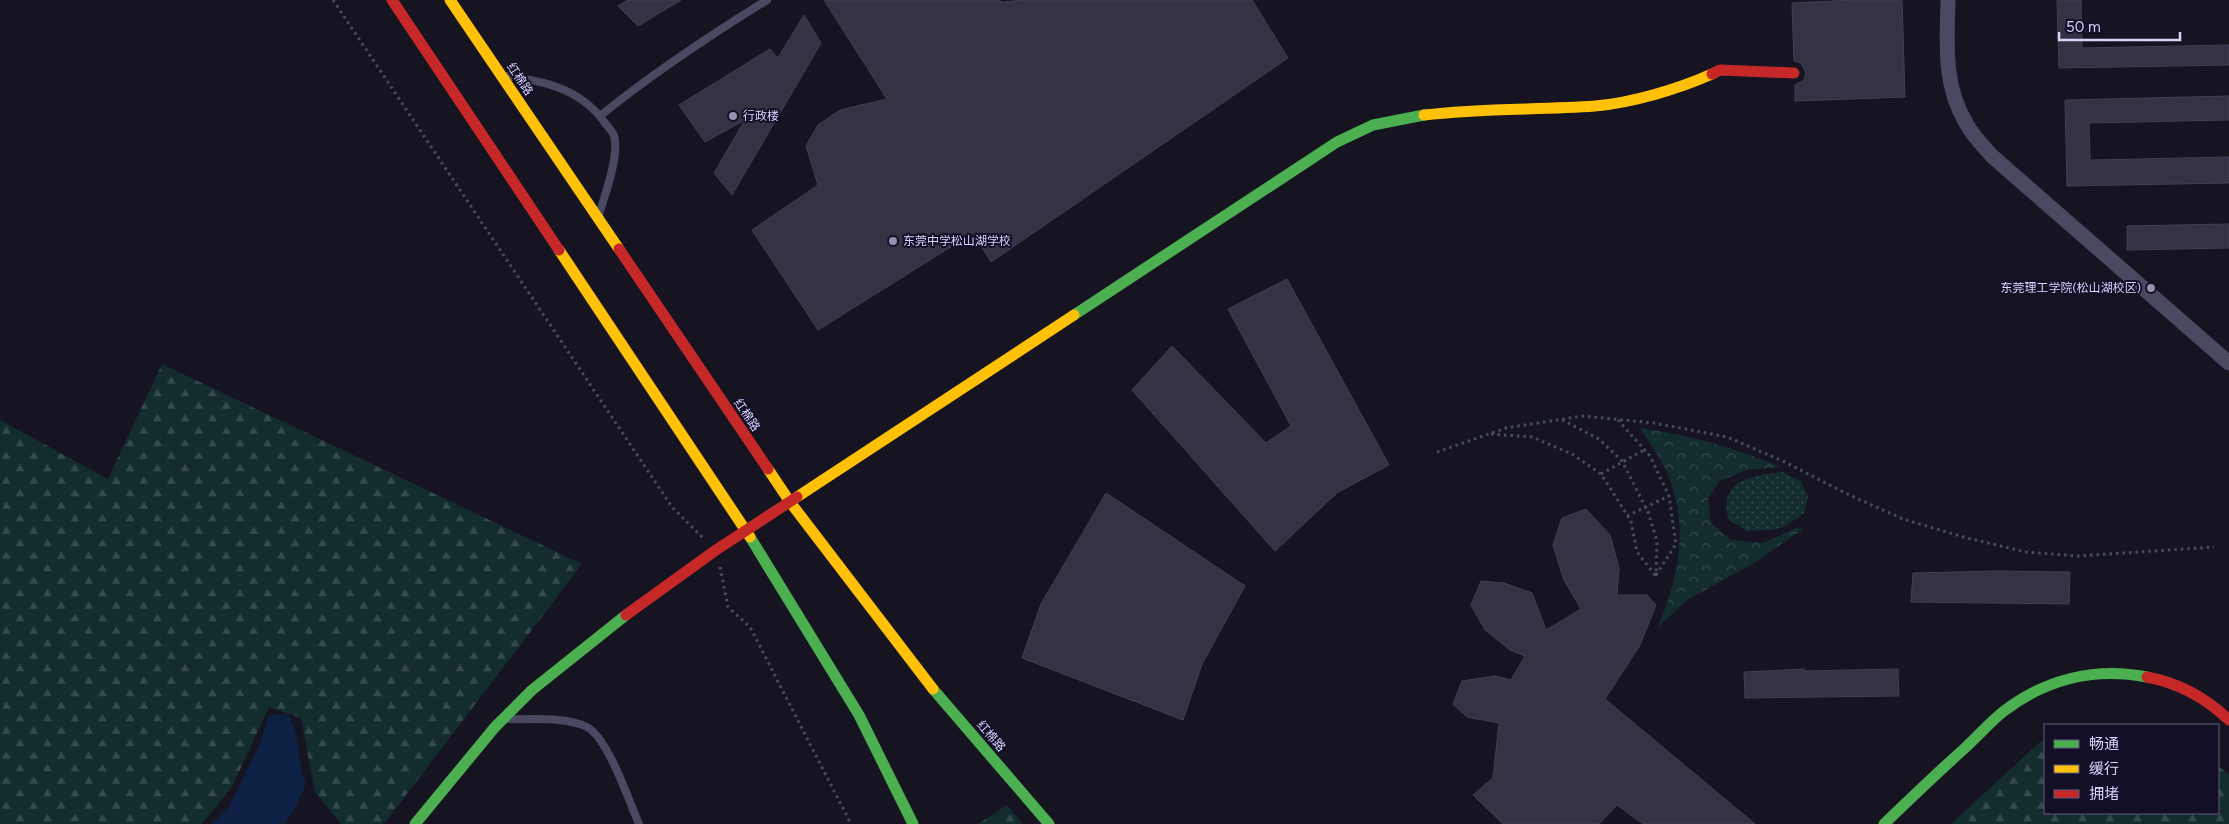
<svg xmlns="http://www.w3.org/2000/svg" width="2229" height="824" font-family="Figtree,'Noto Sans SC',sans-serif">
<defs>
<pattern id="grass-dots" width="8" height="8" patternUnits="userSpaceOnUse" patternTransform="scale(1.25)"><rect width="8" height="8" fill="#132c2d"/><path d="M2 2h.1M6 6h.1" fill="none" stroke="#354a4c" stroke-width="1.8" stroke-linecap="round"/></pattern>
<pattern id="forest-firs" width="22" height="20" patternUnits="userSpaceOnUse" patternTransform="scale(1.25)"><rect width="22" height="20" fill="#132c2d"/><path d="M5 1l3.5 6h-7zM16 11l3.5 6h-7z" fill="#354a4c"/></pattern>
<pattern id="park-crowns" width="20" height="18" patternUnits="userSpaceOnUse" patternTransform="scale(1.25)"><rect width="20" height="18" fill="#132c2d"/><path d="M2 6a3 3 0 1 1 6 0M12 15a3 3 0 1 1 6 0" fill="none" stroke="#354a4c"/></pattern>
</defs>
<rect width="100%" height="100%" fill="#161421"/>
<path fill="url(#grass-dots)" d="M1782 472 1801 481 1808 496 1805 512 1786 526 1772 530 1747 531 1729 520C1716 481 1752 475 1782 472Z"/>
<path fill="url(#forest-firs)" d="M162 364 582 564 384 824H341L315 792 301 718 269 707 232 787 202 824H0V420L108 479Z
M2041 741H2045V813H2218V766L2229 774V824H1951Z
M1007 805 1023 824H978Z"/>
<path fill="url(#park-crowns)" d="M1640 428C1690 435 1735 448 1781 467L1747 470 1720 481 1708 499 1711 523 1731 540 1763 543 1796 528 1803 529 1756 562 1687 600 1657 628C1679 579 1689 527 1668 475 1661 458 1649 443 1640 428Z"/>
<path fill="#0d2144" d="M288 714C302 739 296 758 306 784L295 809 284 824H212L229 807 258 748 269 715Z"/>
<path fill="#343243" stroke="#433f54" d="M628 0H681L638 26 618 6Z
M824 0H997L1003 2 1026 0H1252L1288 58 991 262 973 233 818 330 752 230 818 185 806 146 818 125 840 110 887 99Z
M1854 0H1902L1905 97 1795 101V85L1804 80 1806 73 1801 63 1794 61 1792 3Z
M2057 0H2081L2082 48 2229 45V65L2059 68Z
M804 15 821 43 732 195 714 173 745 120 705 142 679 105 770 49 778 58Z
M2229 96V120L2089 123 2090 160 2229 157V183L2067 186 2065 100Z
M2229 224V248L2127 250V226Z
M1287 279 1389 465 1338 492 1275 551 1132 390 1172 346 1266 443 1291 426 1228 309Z
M1106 493 1245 586 1202 664 1183 720 1022 658 1041 604Z
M1586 509 1610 535 1619 568 1617 595H1647L1656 605 1640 645 1605 699 1755 824H1643L1617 805 1599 824H1503L1473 795 1493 778 1499 723 1467 717 1453 704 1462 681 1495 676 1511 680 1525 656 1510 650 1485 630 1471 605 1481 581 1504 583 1532 593 1546 630 1581 609 1564 580 1553 545 1562 518Z
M1996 571 2070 572 2069 604 1911 602 1913 573Z
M1804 669V671L1898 669 1899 696 1745 698 1744 672Z"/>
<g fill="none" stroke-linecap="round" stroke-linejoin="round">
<path stroke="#44505f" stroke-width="3" stroke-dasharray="2.5 4" stroke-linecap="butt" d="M333 0 672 507 704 539
M1562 420 1599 439 1622 461 1648 512 1657 541 1656 575 1676 544 1669 496 1650 456 1618 420
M1491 434 1532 437 1572 454 1601 474 1631 521 1637 552 1655 575
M1437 452 1506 428 1582 416 1654 423 1727 437 1785 462 1845 493 1903 519 1967 538 2026 552 2078 556 2214 547
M1601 474 1644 450
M1627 516 1669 496
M720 567 728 607 750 627 851 824"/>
<path stroke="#4a4962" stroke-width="8" d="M506 76C545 81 581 89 605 123 608 127 613 132 614 136 620 153 605 196 599 214
M600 116C653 73 709 36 767 0
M507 719C532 720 565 716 587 727 608 738 629 801 639 824"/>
<path stroke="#4a4962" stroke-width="15" d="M1948 0C1947 43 1943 85 1966 123 1972 135 1983 146 1992 156L2229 363"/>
<path stroke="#4caf50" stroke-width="11" d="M1074 315 1337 142 1373 125 1424 115
M750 537 859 715 913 824
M933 689 1049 824
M415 824 495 727 532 690 626 615
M1884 824C1911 798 1937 773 1965 748 1978 736 1990 722 2004 711 2046 679 2095 667 2147 677"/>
<path stroke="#ffc107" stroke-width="11" d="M450 0 619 249
M1424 115C1481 108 1538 110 1595 106 1632 103 1678 89 1712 74
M559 250 750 537
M768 469 790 502 933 689
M797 497 1074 315"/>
<path stroke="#c62828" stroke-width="11" d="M392 0 559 250
M1712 74 1720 70 1794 73
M619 249 768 469
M626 615 716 550 797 497
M2147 677C2179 683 2206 698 2229 720"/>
</g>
<g fill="#9591b1" stroke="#130f26" stroke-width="2">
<circle cx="733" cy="116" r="5"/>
<circle cx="893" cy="241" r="5"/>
<circle cx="2151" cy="288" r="5"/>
</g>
<g text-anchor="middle" stroke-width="4" stroke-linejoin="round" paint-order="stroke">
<g font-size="12" fill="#d9d4ff" stroke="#130f26">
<text transform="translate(520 79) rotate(56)" y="4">红棉路</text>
<text transform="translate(747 415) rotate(56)" y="4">红棉路</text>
<text transform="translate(991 736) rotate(49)" y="4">红棉路</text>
</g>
<g font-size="12" fill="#d9d4ff" stroke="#130f26" text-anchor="start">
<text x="743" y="120">行政楼</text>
<text x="903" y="245">东莞中学松山湖学校</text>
<text x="2141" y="292" text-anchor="end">东莞理工学院(松山湖校区)</text>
</g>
</g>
<rect x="2044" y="724" width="175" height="90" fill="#130f26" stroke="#625e7d"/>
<rect x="2054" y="740" width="25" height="8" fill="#4caf50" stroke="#625e7d"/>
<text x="2089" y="749" font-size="15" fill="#d9d4ff">畅通</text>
<rect x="2054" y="765" width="25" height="8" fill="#ffc107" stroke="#625e7d"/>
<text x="2089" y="774" font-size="15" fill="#d9d4ff">缓行</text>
<rect x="2054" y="790" width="25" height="8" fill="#c62828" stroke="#625e7d"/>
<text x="2089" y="799" font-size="15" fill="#d9d4ff">拥堵</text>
<path d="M2059 32v8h121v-8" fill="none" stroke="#d9d4ff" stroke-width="2.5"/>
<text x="2066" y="32" font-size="15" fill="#d9d4ff" stroke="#130f26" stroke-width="4" paint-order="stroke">50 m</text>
</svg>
